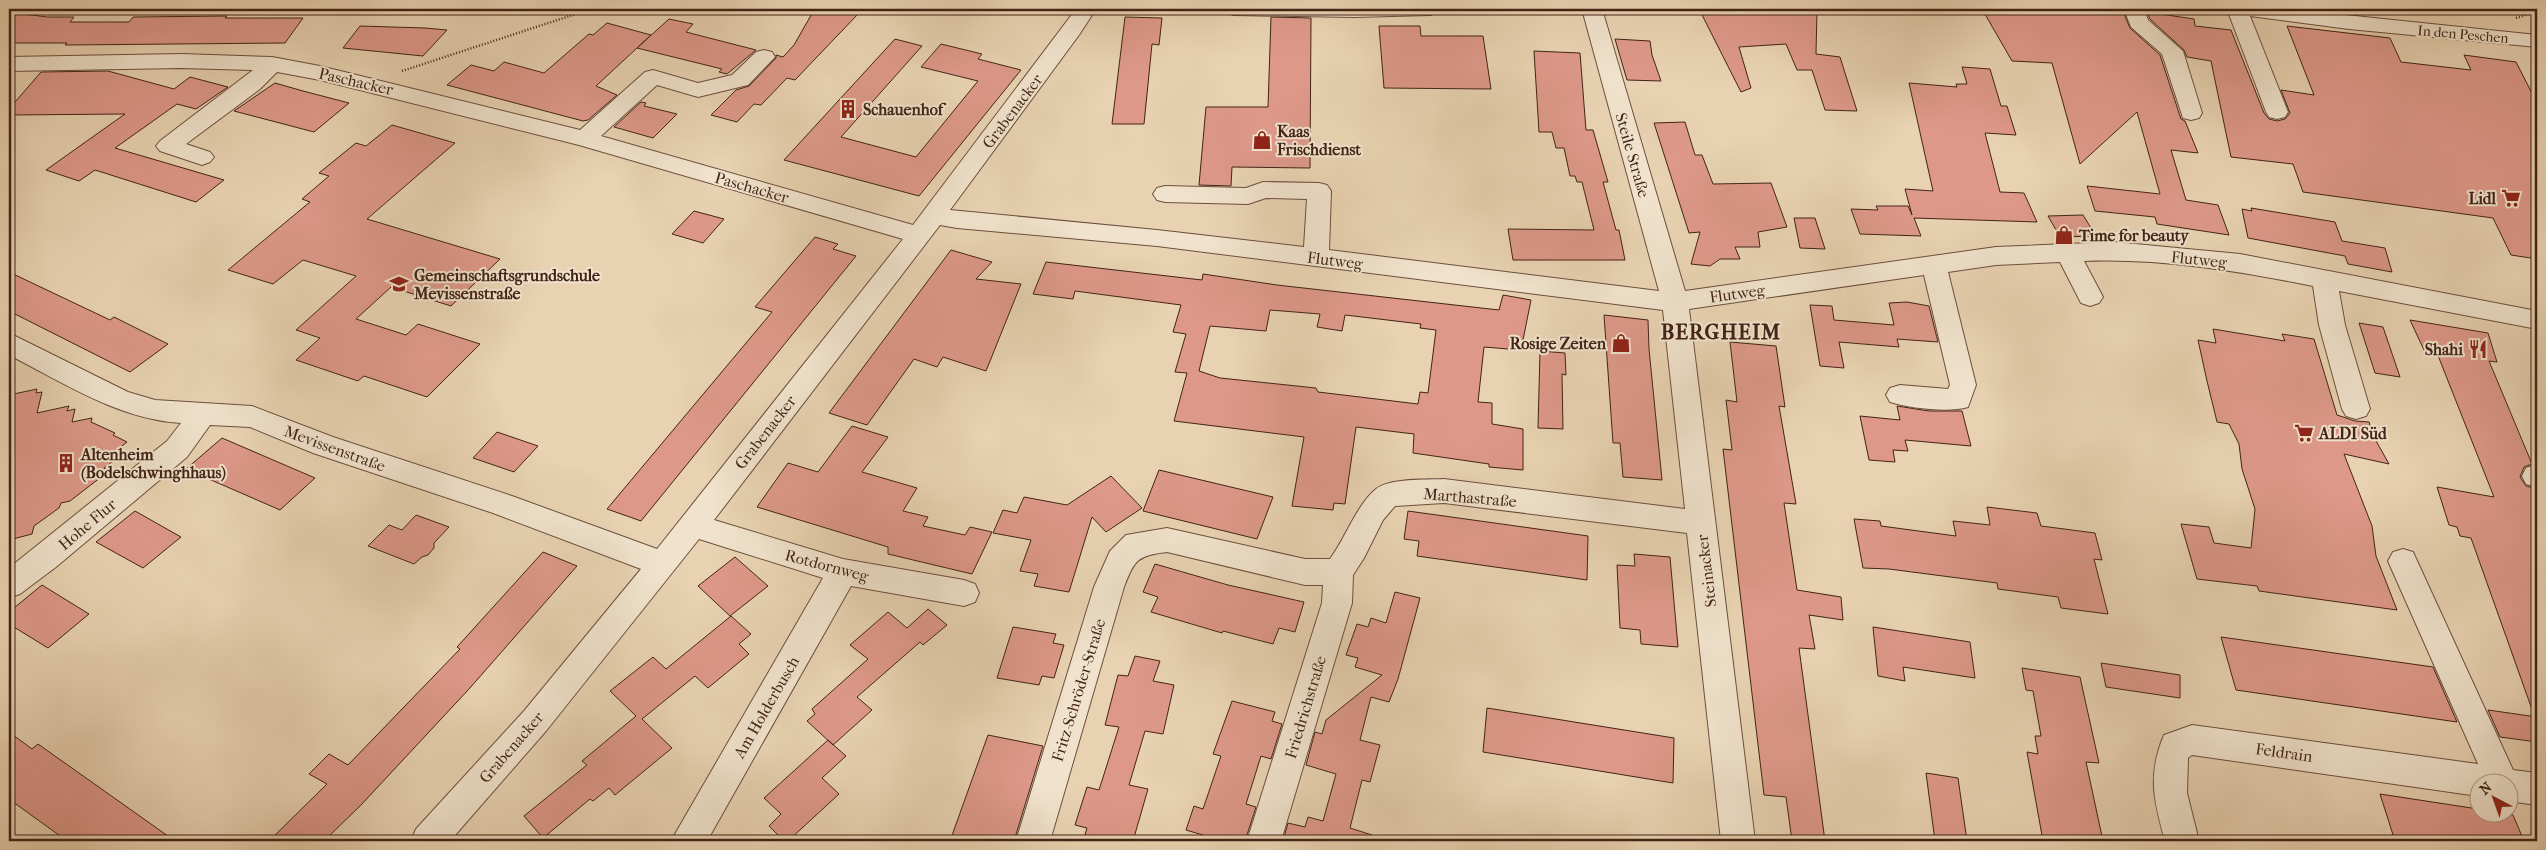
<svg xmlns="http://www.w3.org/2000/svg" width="2546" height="850" font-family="'IM FELL French Canon',serif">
<rect width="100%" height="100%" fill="#e8d2b1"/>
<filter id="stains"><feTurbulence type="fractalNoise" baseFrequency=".004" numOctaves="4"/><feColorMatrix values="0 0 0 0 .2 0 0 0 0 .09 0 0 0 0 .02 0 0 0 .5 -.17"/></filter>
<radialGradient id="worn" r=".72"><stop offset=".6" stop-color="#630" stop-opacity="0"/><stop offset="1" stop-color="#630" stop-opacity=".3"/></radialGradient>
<path fill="#dd9889" stroke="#422316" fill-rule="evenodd" d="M1699 9H1817L1816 54 1840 57 1857 111 1825 110 1812 70H1797L1786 44 1739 47 1751 88 1741 92Z
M1982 9H2122L2130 28 2160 55 2181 119 2185 121 2198 153 2171 150 2186 200 2218 205 2229 235 2157 224 2155 217 2095 211 2087 186 2160 194 2137 112 2080 164 2052 63 2012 61Z
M814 10 859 13 795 80 787 78 761 105 754 104 737 122 711 115 736 90 749 86 776 58V55L783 57 794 45Z
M9 12 47 17H74L70 22H129L133 17 227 16 225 18H303L285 43 65 45 67 43H9Z
M2147 12 2194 19 2195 26 2231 30 2264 113 2269 119 2277 121 2285 119 2290 113 2281 90 2314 95 2287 26 2390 38 2401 62 2471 70 2464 55 2516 62 2537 103V259L2511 255 2493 218 2303 192 2293 164 2231 157 2211 61 2187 57 2184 50 2150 19Z
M1125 17 1162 18 1159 45 1152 44 1144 124H1112Z
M1271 17 1311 18 1310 168 1232 167 1231 186 1199 185 1206 107H1268Z
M669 19 693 24 686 32 756 50 727 74 719 72 722 69 637 48Z
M607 23 651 35 596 86 617 95 588 120 583 121 447 85 471 65 494 71 504 62 544 73 589 34 593 35Z
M360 26 425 28 447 30 423 56 343 48Z
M1379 26H1420L1421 36H1483L1491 89 1384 88Z
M895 39 922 46 841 137 916 157 978 81 921 67 941 44 982 54 978 59 1021 70 919 196 784 160Z
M1615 39 1650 41 1652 55 1661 81 1627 80Z
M1534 51 1580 53 1586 130H1593L1608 182H1603L1616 230H1619L1625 260H1513L1508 229 1594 230 1582 182H1577L1575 176H1570L1564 148H1556L1552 132H1539Z
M1962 67 1990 69 2001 106H2007L2016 135 1985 133 2000 192 2024 193 2037 222 1914 218 1921 236 1860 234 1851 209 1878 210 1876 206H1908L1912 215 1905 189 1933 191 1909 83 1957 87 1956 84H1967Z
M108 71 174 89 190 77 228 87 196 109 177 104 115 148 224 180 196 202 95 170 79 181 46 170 125 114 9 115V109L41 72Z
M275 83 303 91 349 103 314 132 234 111Z
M641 102 646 103 644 106 677 114 653 138 614 127Z
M1685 122 1695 155H1702L1713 184 1771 183 1787 227 1758 232 1760 247H1735L1740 259H1720L1710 266 1691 264 1700 232 1689 233 1654 123Z
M392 125 455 143 367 219 500 259 451 306 391 287 356 319 406 335 418 324 480 344 427 397 364 376 358 381 296 360 320 338 296 330 356 276 303 260 273 284 228 270 310 202 302 199 329 176 319 173 356 143 366 146Z
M2251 208 2335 222 2342 241 2385 248 2392 272 2348 264 2345 256 2248 238 2242 209 2252 211Z
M694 211 724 219 703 243 672 234Z
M2083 215 2096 236 2060 237 2048 216Z
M1794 218H1815L1825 249 1800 248Z
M815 237 838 244 833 249 856 256 641 521 607 509 772 312 755 307Z
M951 250 992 262 976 279 1021 284 986 371 943 357 937 367 914 359 867 425 829 413Z
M1046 262 1202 280 1203 274 1277 285 1499 310 1503 295 1531 300 1521 350 1484 347 1478 402 1492 403V424L1523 429V470L1489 467V464L1413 453 1414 434 1356 427 1345 504 1334 503 1333 510 1292 506 1304 437 1174 421 1187 373 1175 372 1186 334 1173 332 1181 305 1075 291 1073 299 1033 294ZM1270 310 1320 314 1317 327 1342 331 1345 315 1421 324 1420 328 1436 330 1428 393 1420 392 1418 404 1318 392 1316 388 1220 378 1199 371 1210 326 1266 331Z
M9 272 110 320 114 317 168 344 130 372 9 311Z
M1907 302 1929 306 1938 342 1897 339 1899 347 1839 342 1844 368 1820 366 1810 305 1832 306 1834 320 1894 325 1889 303Z
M1604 315 1648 320 1649 349 1662 480 1623 477 1620 443H1613Z
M2410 320 2488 333 2497 362 2489 361 2532 464 2524 467 2520 477 2526 486 2537 489V715H2534L2471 538 2460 536 2457 527 2449 525 2437 487 2494 497 2437 353 2424 350Z
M2359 323 2383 327 2400 377 2375 373Z
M2213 329 2285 341 2282 334 2314 339 2337 415 2355 421 2369 422 2375 439 2389 464 2344 454 2372 526 2376 556 2397 610 2259 591 2257 586 2197 579 2181 524 2209 527 2214 543 2251 548 2255 509 2242 469 2239 444 2229 424 2217 422 2207 381 2198 340 2216 343Z
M1730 342 1776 346 1785 407 1779 406 1796 504 1784 503 1797 590 1841 597 1843 620 1809 615 1815 649 1799 648 1825 841H1792L1786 797 1764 795 1723 449 1732 450 1726 400 1737 402Z
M1540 351 1565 353 1566 375 1562 374 1563 429 1538 428Z
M37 389 36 393 42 392 37 413 69 406 67 411 75 409 72 422 92 418 91 422 115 433 113 435 127 442 118 449 124 453 104 468 109 471 70 501 61 503 59 508 34 526 32 534 9 540V395Z
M1897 406 1929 411H1962L1971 446 1905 440 1908 451 1893 450 1895 462 1869 460 1860 416 1900 420Z
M852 426 888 437 862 472 917 488 903 511 928 517 923 526 965 535 970 527 992 532 972 574 888 554V547L757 507 788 463 818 472Z
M497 432 538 446 514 472 473 458Z
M222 438 315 478 280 510 186 469Z
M1159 470 1273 497 1257 539 1143 511Z
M1111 476 1142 508 1106 532 1092 517 1069 592 1034 586 1038 574 1020 571 1031 540 993 533 1003 510 1017 513 1024 497 1067 505Z
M1987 507 2037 513 2041 526 2095 533 2102 560 2094 559 2108 614 2061 608 2058 597 1998 589 1997 583 1889 569 1863 568 1854 519 1880 521 1881 526 1956 536 1953 521 1990 525Z
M135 511 181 537 143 568 96 542Z
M1408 511 1588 536 1587 580 1417 556 1419 541 1404 539Z
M416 515 449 527 434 543V548L428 555 422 557 414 564 368 546 389 525 402 530Z
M543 552 577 566 469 689 361 805 324 841H269L327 784 309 774 329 754 348 765 460 649 457 647Z
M1634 554 1670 557 1678 647 1641 644 1640 630 1620 628 1617 565 1635 566Z
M735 557 768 586 730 616 698 586Z
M1155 564 1228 585 1304 602 1295 632 1279 628 1273 644 1223 631 1222 633 1151 612 1158 597 1143 592Z
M42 585 89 614 48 648 9 624V612Z
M1395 592 1420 598 1398 679 1389 702 1371 697 1360 740 1380 745 1370 782 1362 780 1350 828 1372 835 1371 841H1283L1288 823 1305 827 1308 817 1323 821 1336 774 1306 765 1315 732 1322 734 1326 720 1382 675 1355 667 1358 658 1346 655 1357 624 1368 627 1371 618 1386 623Z
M928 609 947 625 923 645 920 642 857 697 872 710 833 745 807 721 815 714 812 709 868 659 850 645 888 612 907 628Z
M731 616 751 634 739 644 749 654 708 688 695 676 642 719 672 748 615 795 609 788 593 801 590 799 543 838 524 816 587 765 582 761 636 716 610 691 653 657 666 669Z
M1013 627 1056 634 1053 643 1064 645 1054 678 1042 676 1039 685 997 678Z
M1873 627 1970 642 1975 678 1903 667 1905 681 1878 676Z
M2221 637 2433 667 2457 722 2236 690Z
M1135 656 1160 661 1153 681 1174 685 1163 734 1145 731 1129 785 1148 789 1133 841H1098L1084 838 1087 828 1075 825 1087 787 1099 790 1119 727 1105 725 1118 675 1128 676Z
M2101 663 2180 675V698L2106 687Z
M2022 668 2080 677 2099 763 2086 762 2103 841H2043L2027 752 2038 754 2035 736H2041L2033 691 2026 690Z
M1232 701 1275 712 1272 721 1282 724 1271 759 1261 756 1246 804 1256 807 1245 841H1204L1206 836 1186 830 1194 806 1203 809 1221 756 1213 754Z
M1487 708 1674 738 1673 783 1483 752Z
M2488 710 2537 717V742L2500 737Z
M9 732 32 749 38 744 175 841H67L9 799Z
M988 735 1043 746 1014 841H950Z
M828 740 846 756 822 778 839 794 788 841H784L769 826 781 814 764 798Z
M1926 773 1958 778 1967 841H1935Z
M2380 794 2478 809V812L2513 815 2524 841H2395Z"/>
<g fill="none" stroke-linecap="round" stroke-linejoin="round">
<g stroke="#6c4f3d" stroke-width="2">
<path id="minor" d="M1076 9H1096L1079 35 950 210 1157 230 1304 247 1307 199 1266 198 1248 204 1165 202 1157 200 1153 194 1157 188 1165 186 1246 188 1263 182 1319 183 1327 185 1331 191 1329 250 1659 291 1582 9H1602L1685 291 1996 247 2114 242 2240 254 2537 311V329L2339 291 2345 325 2370 409 2366 416 2356 419 2346 416 2342 409 2319 325 2313 286C2238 271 2160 258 2084 261L2103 297 2099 303 2090 306 2081 303 2060 262 1996 265 1948 272 1976 385 1968 407C1949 413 1909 408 1890 402L1886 395 1890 388 1900 385 1948 389 1950 385 1924 275 1689 309 1755 841H1721L1687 533 1444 503 1395 506 1383 520 1364 558 1353 575 1352 603 1281 841H1247L1322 603 1323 585H1305L1167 552C1137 556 1135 559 1124 587L1050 841H1016L1094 587 1110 551 1126 535 1167 528 1305 559H1330C1345 539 1357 504 1376 489 1389 478 1427 480 1444 479L1685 509 1663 310 1157 246 957 228 940 225 714 520 843 559 964 580 975 584 979 593 975 602 964 606 851 586 707 841H671L823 578 699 539 546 731 450 841H411L416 829 524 711 641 569 493 513 313 453 250 427 210 425 187 457 56 567 20 594 9 598V568L167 441 181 423C118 419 64 383 9 355V333L128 392 155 400 252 406 333 437 512 496 657 549 903 239 579 145 320 80 277 72 260 89 186 144 210 152 214 157 210 162 202 165 160 151 156 146 160 141 253 70 181 68 9 71V57L181 54 272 57 320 66 580 130 645 72 653 70 698 83 732 75 756 52 764 50 772 52 775 57 748 85 698 97 657 85 601 136 913 225Z
M1224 9H1440L1437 13 1430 15 1354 17 1234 15 1227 13Z
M2124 9H2144L2148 20 2183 51 2202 113 2199 118 2191 120 2183 118 2162 54 2131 27Z
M2227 9H2288L2537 35V47L2349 29 2250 16 2288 112 2285 117 2277 119 2269 117 2266 112Z
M2536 465H2537V487L2526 484 2522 476 2526 468Z
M2403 549 2413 552 2513 770 2537 773V805L2508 801V782H2478V796L2192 755 2188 758 2187 793 2199 841H2165C2154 801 2147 775 2164 735L2192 725 2478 764 2388 561 2393 552Z"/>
</g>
<path stroke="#422316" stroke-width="2.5" stroke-dasharray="1 2" stroke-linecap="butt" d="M2516 18 2537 11
M402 71 591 9"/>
<use href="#minor" fill="#f0e2cc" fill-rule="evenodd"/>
</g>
<defs>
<g id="building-bare" transform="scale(1.5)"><path d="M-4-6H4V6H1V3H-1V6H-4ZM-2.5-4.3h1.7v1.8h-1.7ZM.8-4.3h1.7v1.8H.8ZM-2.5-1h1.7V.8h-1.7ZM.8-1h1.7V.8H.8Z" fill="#8f2418" stroke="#f0e2cc" stroke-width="2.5" paint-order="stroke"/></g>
<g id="shop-bare" transform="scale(1.5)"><path d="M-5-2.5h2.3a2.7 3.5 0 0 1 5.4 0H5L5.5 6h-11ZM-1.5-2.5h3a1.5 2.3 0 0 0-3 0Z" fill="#8f2418" stroke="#f0e2cc" stroke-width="2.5" paint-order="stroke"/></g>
<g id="supermarket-bare" transform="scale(1.5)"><path d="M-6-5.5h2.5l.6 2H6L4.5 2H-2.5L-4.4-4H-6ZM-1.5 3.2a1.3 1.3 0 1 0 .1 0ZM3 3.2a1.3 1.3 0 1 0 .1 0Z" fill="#8f2418" stroke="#f0e2cc" stroke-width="2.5" paint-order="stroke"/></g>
<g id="school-bare" transform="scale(1.5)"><path d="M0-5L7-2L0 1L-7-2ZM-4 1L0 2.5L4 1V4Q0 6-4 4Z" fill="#8f2418" stroke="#f0e2cc" stroke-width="2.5" paint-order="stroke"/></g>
<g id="restaurant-bare" transform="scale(1.5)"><path d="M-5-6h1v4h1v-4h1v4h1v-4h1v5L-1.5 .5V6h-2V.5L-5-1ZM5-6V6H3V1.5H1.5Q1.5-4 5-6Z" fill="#8f2418" stroke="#f0e2cc" stroke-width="2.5" paint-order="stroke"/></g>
</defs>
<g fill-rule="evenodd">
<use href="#building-bare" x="848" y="109"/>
<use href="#shop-bare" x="1262" y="140"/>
<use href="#supermarket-bare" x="2511" y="198"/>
<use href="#shop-bare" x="2064" y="235"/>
<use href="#school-bare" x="399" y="284"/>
<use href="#shop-bare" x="1621" y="343"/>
<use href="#restaurant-bare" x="2478" y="349"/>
<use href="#supermarket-bare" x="2304" y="433"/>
<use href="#building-bare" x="66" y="463"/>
</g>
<g text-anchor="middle" stroke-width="4" stroke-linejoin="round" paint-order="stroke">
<g font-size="14" fill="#422316" stroke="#f0e2cc">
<text transform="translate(2463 34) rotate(5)" y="5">In den Peschen</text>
</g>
<g font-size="16" fill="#422316" stroke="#f0e2cc">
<text transform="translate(356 81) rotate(13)" y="6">Paschacker</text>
<text transform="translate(1012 111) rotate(-53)" y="6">Grabenacker</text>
<text transform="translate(1633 155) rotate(74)" y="6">Steile Straße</text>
<text transform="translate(752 187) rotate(16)" y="6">Paschacker</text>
<text transform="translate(2199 259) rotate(6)" y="6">Flutweg</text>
<text transform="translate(1335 260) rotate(7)" y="6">Flutweg</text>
<text transform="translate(1737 293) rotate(-8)" y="6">Flutweg</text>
<text transform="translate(765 432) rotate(-52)" y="6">Grabenacker</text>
<text transform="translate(335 448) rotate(20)" y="6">Mevissenstraße</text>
<text transform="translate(1470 497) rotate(5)" y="6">Marthastraße</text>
<text transform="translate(87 524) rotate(-40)" y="6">Hohe Flur</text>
<text transform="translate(827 565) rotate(15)" y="6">Rotdornweg</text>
<text transform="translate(1706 571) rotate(-97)" y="6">Steinacker</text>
<text transform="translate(1078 690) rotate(-73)" y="6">Fritz-Schröder-Straße</text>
<text transform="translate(766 707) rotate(-60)" y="6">Am Holderbusch</text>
<text transform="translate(1305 707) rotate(-73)" y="6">Friedrichstraße</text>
<text transform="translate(511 747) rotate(-49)" y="6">Grabenacker</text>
<text transform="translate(2284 752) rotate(8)" y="6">Feldrain</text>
</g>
<g font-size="16" font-weight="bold" fill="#422316" stroke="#f0e2cc" text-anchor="start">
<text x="863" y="115">Schauenhof</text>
<text x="1277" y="137">Kaas<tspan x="1277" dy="18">Frischdienst</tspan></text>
<text x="2496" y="204" text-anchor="end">Lidl</text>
<text x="2079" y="241">Time for beauty</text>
<text x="414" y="281">Gemeinschaftsgrundschule<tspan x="414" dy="18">Mevissenstraße</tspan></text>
<text x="1606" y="349" text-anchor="end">Rosige Zeiten</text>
<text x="2463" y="355" text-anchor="end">Shahi</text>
<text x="2319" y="439">ALDI Süd</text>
<text x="81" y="460">Altenheim<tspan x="81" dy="18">(Bodelschwinghhaus)</tspan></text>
</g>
<g font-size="21" font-weight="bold" letter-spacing="1" fill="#422316" stroke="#f0e2cc">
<text x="1721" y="339">BERGHEIM</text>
</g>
</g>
<rect width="2546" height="850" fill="none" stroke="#e8d2b1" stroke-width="30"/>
<rect x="10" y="10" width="2526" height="830" fill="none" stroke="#422316" stroke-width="2.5"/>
<rect x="15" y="15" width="2516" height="820" fill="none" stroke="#422316"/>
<g transform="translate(2494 798) rotate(319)"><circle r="24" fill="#f0e2cc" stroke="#aa9683"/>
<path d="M0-4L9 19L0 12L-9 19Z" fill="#8f2418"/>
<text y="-8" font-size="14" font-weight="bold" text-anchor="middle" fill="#422316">N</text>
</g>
<rect width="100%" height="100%" filter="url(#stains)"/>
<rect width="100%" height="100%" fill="url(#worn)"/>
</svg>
